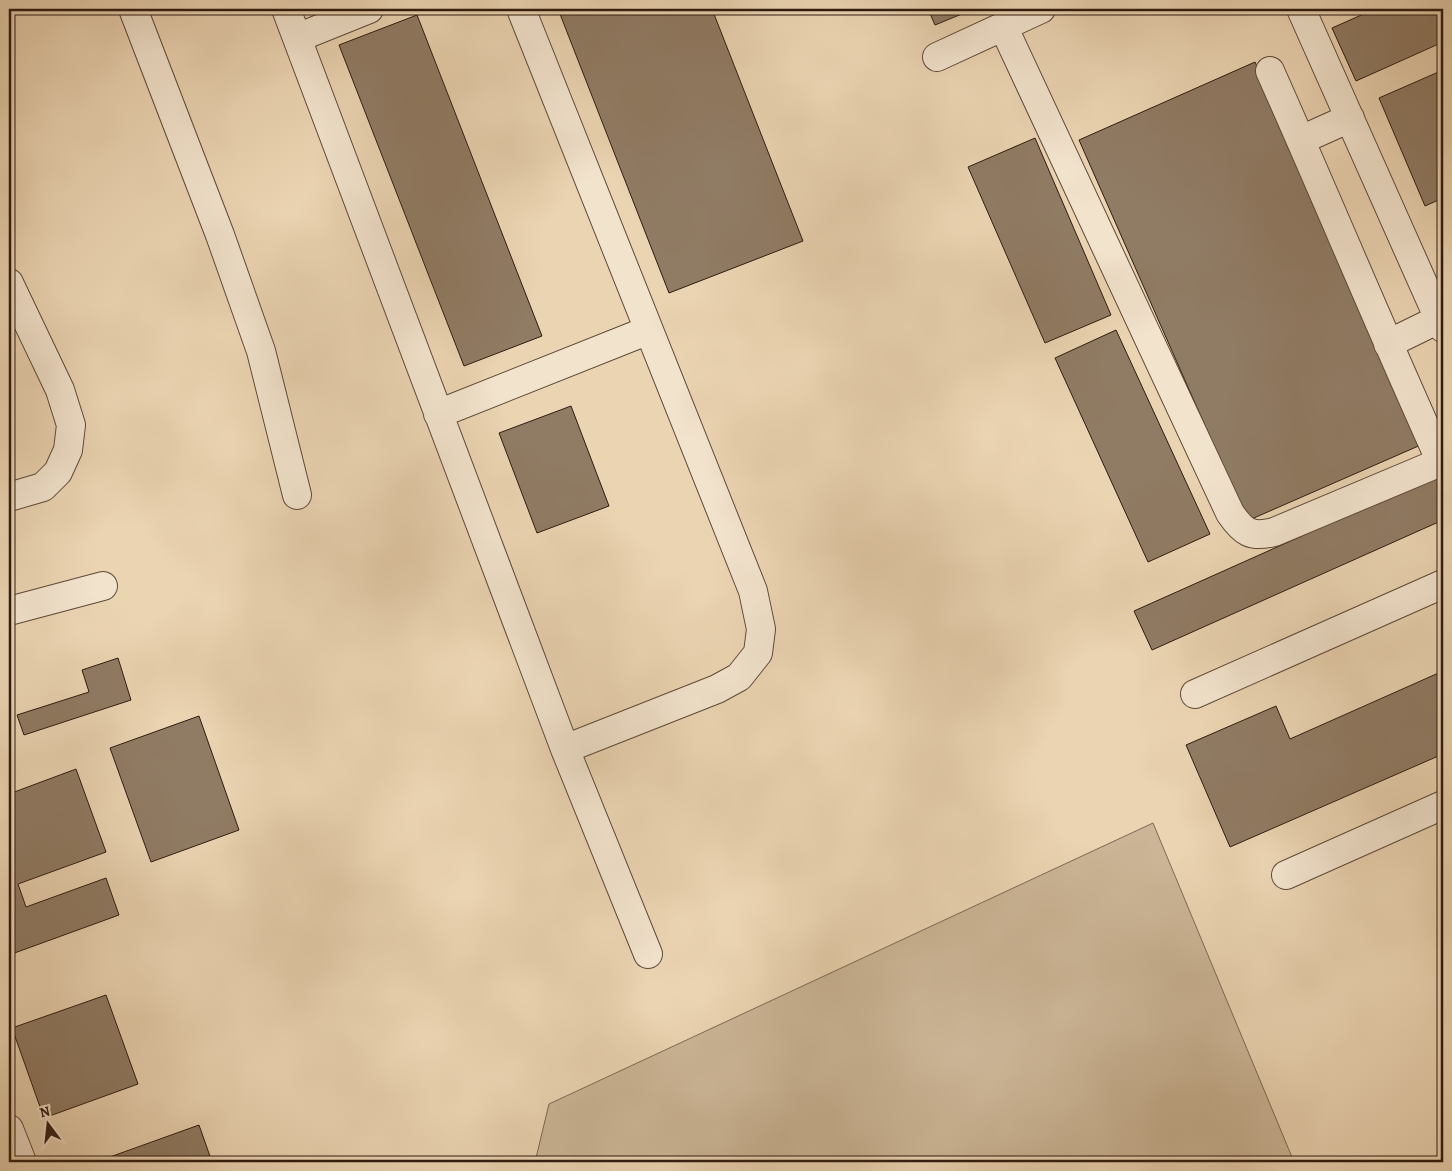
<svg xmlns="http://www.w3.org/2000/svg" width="1452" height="1171" font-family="Alegreya,serif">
<rect width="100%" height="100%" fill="#ebd4b2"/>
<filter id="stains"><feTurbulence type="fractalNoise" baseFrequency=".004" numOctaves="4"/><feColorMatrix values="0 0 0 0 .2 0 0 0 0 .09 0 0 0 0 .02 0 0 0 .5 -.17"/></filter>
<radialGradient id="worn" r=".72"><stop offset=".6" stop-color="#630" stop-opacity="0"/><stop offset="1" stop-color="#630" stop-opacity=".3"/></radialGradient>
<path fill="#cbb596" stroke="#7c6853" d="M1153 823 1294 1162H535L549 1104Z"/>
<path fill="#907b64" stroke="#2e1b10" d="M558 9H712L803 241 669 293Z
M928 9H974L935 25Z
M1375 9H1443V42L1356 81 1332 28Z
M417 15 542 336 464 366 339 45Z
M1255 62 1423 444 1247 521 1079 140Z
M1443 70V198L1425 206 1379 98Z
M1035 138 1111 315 1045 343 968 167Z
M1116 330 1210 534 1148 562 1055 358Z
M571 406 609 506 537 533 499 433Z
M1436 476 1443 492V520L1152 650 1134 611Z
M118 658 131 700 24 735 17 715 89 692 82 670Z
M1443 671V754L1230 847 1186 745 1276 706 1290 739Z
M199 716 239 830 151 862 110 748Z
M76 769 106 852 18 884 26 907 106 878 119 915 9 955V794Z
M106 995 138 1084 44 1118 12 1028Z
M199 1125 212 1162H96Z"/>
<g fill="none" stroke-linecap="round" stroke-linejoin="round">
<g stroke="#5d4938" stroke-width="30">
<path id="minor" d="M133 9 220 235 261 351 297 495
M286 9 565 749 648 954
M521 9 753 591 761 629 758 653 739 677 717 689 565 749
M1301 9 1443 328
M1003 26 1230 513C1243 532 1251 538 1274 532L1443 461
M297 38 369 9
M937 57 1041 9
M1270 71C1328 201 1382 332 1441 462
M1301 140 1350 118
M9 283 60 390 71 425 68 450 58 472 43 487 9 497
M1388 344 1439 319
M438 414 649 330
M9 611 103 586
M1195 694 1443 584
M1286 875 1443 805
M9 1129 22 1162"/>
</g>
<use href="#minor" stroke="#f2e3cd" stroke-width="28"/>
</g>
<rect width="1452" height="1171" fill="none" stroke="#ebd4b2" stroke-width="30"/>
<rect x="10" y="10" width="1432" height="1151" fill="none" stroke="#2e1b10" stroke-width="2.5"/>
<rect x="15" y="15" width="1422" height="1141" fill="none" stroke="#2e1b10"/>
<g transform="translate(48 1124) rotate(345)" stroke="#f2e3cd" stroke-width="4" paint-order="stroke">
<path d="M0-4L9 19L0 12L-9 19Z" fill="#2e1b10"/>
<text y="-8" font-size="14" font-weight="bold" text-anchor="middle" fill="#2e1b10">N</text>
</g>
<rect width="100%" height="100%" filter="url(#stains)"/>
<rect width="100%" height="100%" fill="url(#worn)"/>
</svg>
